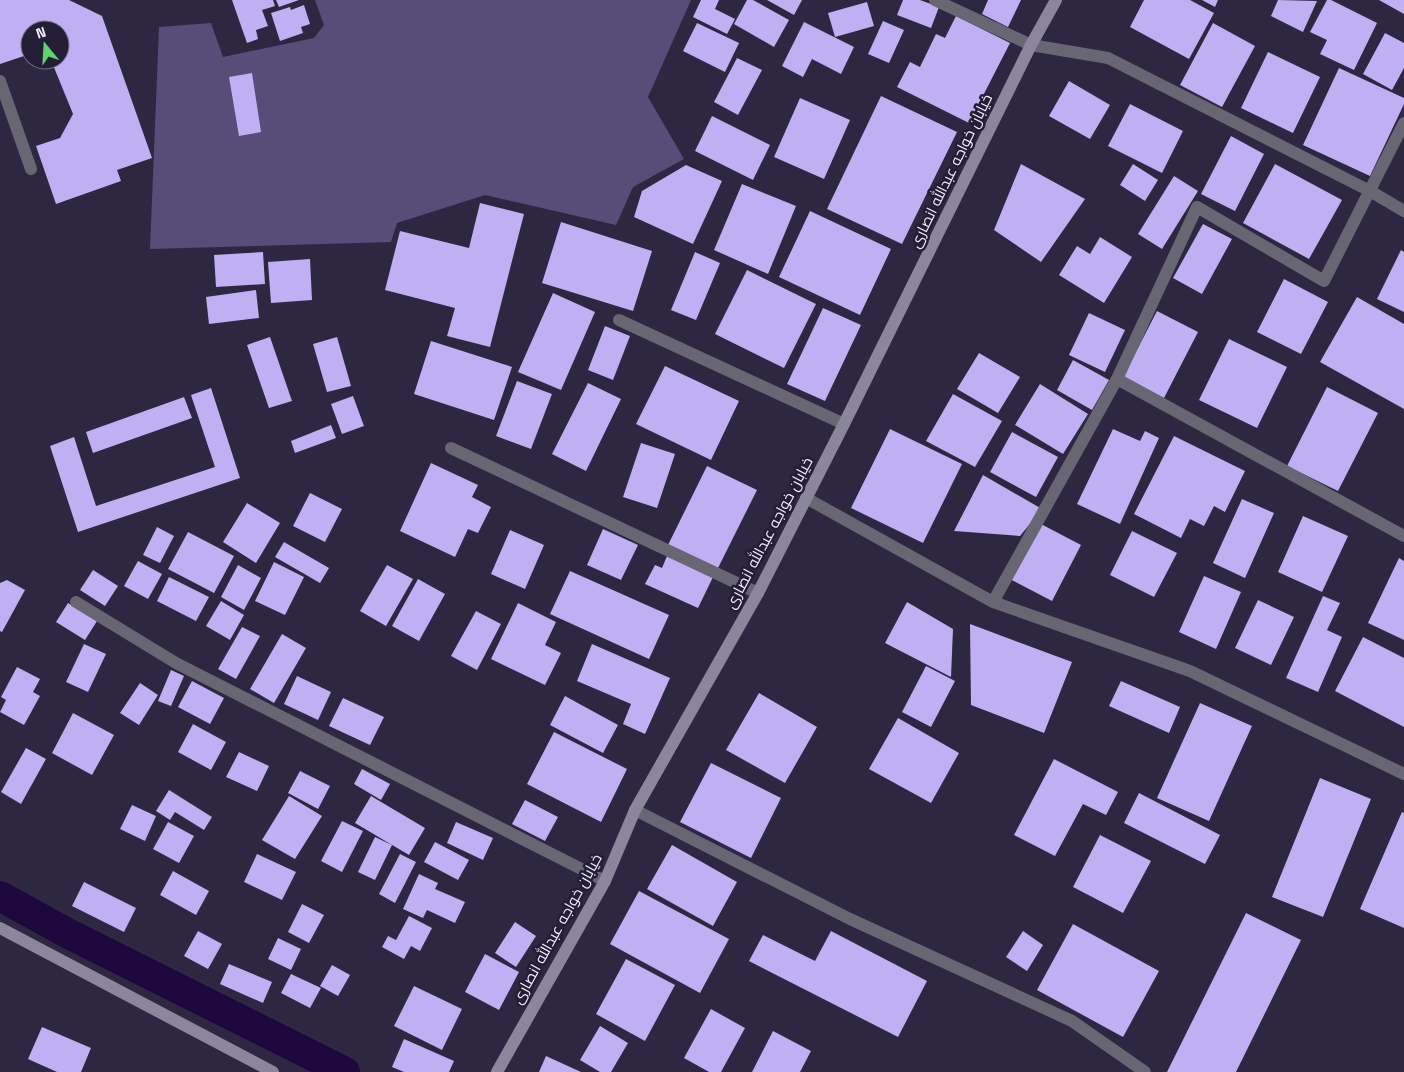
<svg xmlns="http://www.w3.org/2000/svg" width="1404" height="1072" font-family="'Space Grotesk',Cairo,sans-serif">
<rect width="100%" height="100%" fill="#2e2741"/>
<path fill="#584c79" d="M315 0H691L648 97 684 159 633 187 616 225 485 195 397 223 391 242 150 249 159 27 211 23 223 57 314 38 324 25Z"/>
<g fill="none" stroke-linecap="round" stroke-linejoin="round">
<path stroke="#1d073d" stroke-width="30" d="M0 896 67 933 345 1072"/>
</g>
<path fill="#c0aff2" d="M0 0H69L102 16 152 158 117 170 121 181 56 204 36 146 60 138 73 114 51 60H60V30H30V54L0 64Z
M232 0H273L275 6 262 10 268 26 256 30 258 39 247 43Z
M276 0H299L279 7Z
M701 0H719L715 9 735 19 727 34 693 17Z
M747 0H753L789 20 774 47 734 24Z
M767 0H802L794 15Z
M903 0H920L939 7 931 28 897 15Z
M988 0H1021L1008 27 982 14Z
M1144 0H1190L1214 13 1189 59 1130 27Z
M1202 0H1218L1215 7Z
M1278 0 1317 1 1303 32 1271 16Z
M1327 0H1331L1377 23 1354 70 1320 54 1327 40 1310 32Z
M1379 0H1404V14Z
M867 2 874 26 835 37 828 13Z
M304 5 310 24 301 27 303 33 280 41 271 13 290 7 291 10Z
M956 16 1010 43 969 123 897 87 910 62 920 67 936 34 945 38Z
M883 21 904 30 889 63 868 54Z
M804 22 854 47 841 74 812 59 803 77 782 66Z
M697 23 739 43 725 72 683 51Z
M1213 23 1255 46 1222 107 1180 85Z
M1385 33 1404 43V68L1392 90 1363 74Z
M1268 52 1320 77 1293 133 1241 108Z
M737 58 762 70 738 115 714 102Z
M1339 68 1404 98V104L1370 176 1303 145Z
M252 73 261 132 239 136 229 77Z
M1069 81 1110 105 1090 139 1049 116Z
M881 96 957 132 902 244 827 209Z
M800 98 850 120 824 179 774 157Z
M1130 104 1183 131 1162 173 1108 146Z
M712 116 770 145 753 180 695 151Z
M1231 136 1264 154 1235 211 1201 194Z
M1021 164 1085 199 1041 262 994 230Z
M1133 164 1158 180 1145 201 1120 185Z
M1275 164 1342 200 1309 259 1243 223Z
M686 165 722 181 693 244 634 217 642 191Z
M1174 176 1198 191 1162 249 1138 234Z
M742 184 796 206 768 274 714 250Z
M480 203 524 214 490 347 447 336 455 308 385 290 400 231 469 248Z
M810 211 891 249 860 315 779 277Z
M561 222 652 251 633 311 542 283Z
M1203 224 1232 239 1202 294 1173 278Z
M1100 237 1132 257 1104 303 1059 275 1077 246 1090 254Z
M1401 250 1404 252V312L1377 299Z
M263 252 265 284 216 287 214 255Z
M695 252 720 263 696 320 671 310Z
M310 259 312 300 271 303 268 262Z
M747 270 816 304 784 368 715 334Z
M1284 279 1328 302 1301 354 1257 332Z
M256 290 259 318 209 324 206 297Z
M553 293 595 312 561 390 518 372Z
M1357 297 1404 324V409L1320 362Z
M823 308 861 325 825 401 787 384Z
M1157 311 1198 332 1164 398 1123 377Z
M1089 313 1125 330 1105 372 1069 355Z
M605 326 630 336 613 380 588 370Z
M270 337 292 401 269 408 247 345Z
M337 337 351 386 327 392 313 344Z
M1229 339 1287 367 1257 428 1199 400Z
M431 341 512 367 494 420 414 394Z
M979 353 1020 377 998 413 957 389Z
M1073 360 1109 380 1092 410 1057 390Z
M665 366 739 401 711 460 636 424Z
M517 381 552 394 531 449 496 436Z
M588 383 621 399 586 471 552 454Z
M1040 384 1088 414 1063 454 1015 425Z
M1327 387 1378 413 1338 491 1287 466Z
M211 388 240 478 78 532 50 446 74 437 96 506 215 467 191 395Z
M953 394 1002 421 975 467 926 441Z
M353 396 364 426 342 434 331 404Z
M184 397 192 418 93 453 86 432Z
M331 425 336 438 295 453 291 441Z
M890 429 962 464 923 543 851 508Z
M1113 429 1140 441 1145 431 1159 438 1120 524 1077 504Z
M1012 432 1058 457 1036 497 990 472Z
M1174 436 1245 471 1225 512 1214 506 1204 526 1190 519 1181 538 1134 514Z
M641 443 675 454 657 508 623 497Z
M431 463 478 485 472 497 491 507 478 533 468 529 455 557 400 531Z
M707 466 757 490 717 570 668 545Z
M983 475 1042 509 1020 536 954 531Z
M310 493 342 509 325 542 293 526Z
M1242 499 1274 513 1245 578 1213 563Z
M247 503 280 523 256 563 223 542Z
M1303 516 1348 536 1322 592 1278 572Z
M1039 523 1081 545 1052 601 1010 579Z
M157 527 174 536 160 563 143 555Z
M603 529 638 545 621 580 587 565Z
M510 530 544 545 525 589 491 574Z
M1132 531 1177 553 1154 597 1110 575Z
M188 532 234 556 214 593 168 569Z
M284 542 329 568 320 583 275 557Z
M667 556 713 577 698 608 645 584 655 565 662 568Z
M1399 558 1404 561V640L1368 623Z
M138 561 162 574 148 599 124 586Z
M274 562 304 577 285 615 255 601Z
M238 565 261 578 244 610 221 597Z
M387 565 413 579 386 626 360 611Z
M93 570 118 586 105 606 80 590Z
M570 571 669 615 649 659 550 614Z
M1204 576 1241 592 1216 649 1179 632Z
M169 577 209 597 196 621 157 601Z
M418 579 445 594 419 641 392 626Z
M7 580 25 590 2 632 0 631V583Z
M1323 596 1340 603 1327 630 1342 637 1318 692 1286 678Z
M1258 600 1294 617 1271 665 1235 648Z
M221 601 244 615 230 640 206 626Z
M907 602 953 629 951 677 885 643Z
M68 603 97 621 85 640 56 622Z
M518 603 556 622 545 645 561 653 545 685 491 659Z
M476 611 501 624 477 670 451 656Z
M970 624 1072 662 1044 733 971 705Z
M242 627 260 636 236 679 218 669Z
M282 634 306 648 274 703 250 689Z
M1363 637 1404 658V727L1335 691Z
M84 644 106 654 88 692 66 682Z
M592 644 670 678 645 734 623 724 631 704 577 681Z
M926 666 955 681 931 727 902 712Z
M17 667 40 679 33 692 40 696 24 725 0 712 6 700 1 697Z
M171 670 184 676 171 706 158 701Z
M297 676 331 692 318 720 284 704Z
M192 681 224 698 210 724 178 707Z
M1121 681 1180 707 1169 733 1109 706Z
M140 683 158 695 139 725 120 713Z
M759 693 817 727 785 783 726 750Z
M565 696 618 725 603 753 550 725Z
M343 698 384 717 370 745 329 726Z
M1200 703 1252 726 1209 821 1157 798Z
M73 713 114 735 92 775 52 753Z
M898 718 959 753 931 803 869 769Z
M193 724 226 742 211 770 178 752Z
M554 732 627 769 601 822 527 784Z
M26 748 46 759 21 804 1 792Z
M239 752 269 766 257 791 226 777Z
M1054 759 1118 792 1106 815 1083 804 1055 856 1014 835Z
M711 763 781 798 751 858 680 822Z
M362 769 390 784 381 800 354 784Z
M300 771 330 786 318 809 288 793Z
M1320 778 1371 799 1323 917 1272 897Z
M169 790 212 817 204 830 175 812 170 820 156 811Z
M1139 793 1220 835 1205 864 1124 823Z
M289 796 322 816 295 859 262 840Z
M371 796 425 828 409 855 355 823Z
M525 800 558 817 545 841 512 824Z
M132 805 156 816 145 841 120 829Z
M1402 812 1404 813V928L1360 909Z
M342 821 363 831 342 872 321 861Z
M168 822 194 836 179 863 153 849Z
M456 822 493 838 483 860 447 843Z
M1100 835 1151 861 1123 913 1073 887Z
M375 837 392 845 375 880 358 872Z
M435 842 469 860 458 880 424 862Z
M672 845 737 882 713 926 647 889Z
M257 854 296 872 282 900 244 882Z
M400 854 416 862 395 903 379 894Z
M173 871 209 891 196 915 160 895Z
M419 874 438 883 435 889 465 902 455 923 427 910 423 918 403 909Z
M84 882 136 908 124 932 72 906Z
M639 891 729 939 700 993 610 944Z
M302 904 324 915 309 943 288 932Z
M1246 913 1301 940 1236 1072H1167Z
M409 916 432 928 420 951 411 946 404 959 382 947 388 936 396 940Z
M515 922 536 936 516 967 495 953Z
M1073 924 1159 971 1123 1037 1037 990Z
M198 931 222 944 208 969 184 956Z
M831 931 927 981 898 1037 749 961 763 935 815 961Z
M1023 931 1043 945 1027 971 1006 957Z
M278 938 301 949 291 970 268 959Z
M485 954 519 972 499 1010 465 992Z
M626 959 675 985 645 1041 596 1014Z
M229 964 272 982 263 1003 220 984Z
M332 965 350 975 338 996 320 986Z
M291 974 321 988 310 1008 281 993Z
M414 986 462 1009 442 1050 394 1026Z
M711 1009 745 1028 721 1072H709L684 1058Z
M600 1026 628 1043 611 1072H600L580 1060Z
M42 1027 91 1048 81 1072H57L28 1059Z
M773 1031 811 1051 800 1072H752Z
M404 1039 454 1061 449 1072H404L392 1067Z
M546 1056 581 1072H539Z"/>
<g fill="none" stroke-linecap="round" stroke-linejoin="round">
<path stroke="#696673" stroke-width="12" d="M0 81 31 169"/>
<path stroke="#696673" stroke-width="12" d="M935 0 1031 45 1108 58 1370 191 1404 211
M619 320 844 424
M1117 379 1404 536
M451 448 758 593
M806 498 993 602 1190 671 1404 774
M76 602 176 663 605 881
M993 602 1117 379 1197 207 1324 281 1404 123
M635 810 850 919 1072 1021 1145 1072"/>
<path stroke="#8b869b" stroke-width="12" d="M0 928 273 1072
M497 1072 605 881 635 810 758 593 844 424 1031 45 1056 0"/>
</g>
<g text-anchor="middle" stroke-width="5" stroke-linejoin="round" paint-order="stroke">
<g font-size="15" fill="#f2effd" stroke="#241d36">
<text transform="translate(951 171) rotate(-64)" y="5">خیابان خواجه عبدالله انصاری</text>
<text transform="translate(769 533) rotate(-62)" y="5">خیابان خواجه عبدالله انصاری</text>
<text transform="translate(557 929) rotate(-61)" y="5">خیابان خواجه عبدالله انصاری</text>
</g>
</g>
<g transform="translate(45 45) rotate(342)"><circle r="24" fill="#241d36" stroke="#767186"/>
<path d="M0-4L9 19L0 12L-9 19Z" fill="#5ed56c"/>
<text y="-8" font-size="14" font-weight="bold" text-anchor="middle" fill="#f2effd">N</text>
</g>
</svg>
